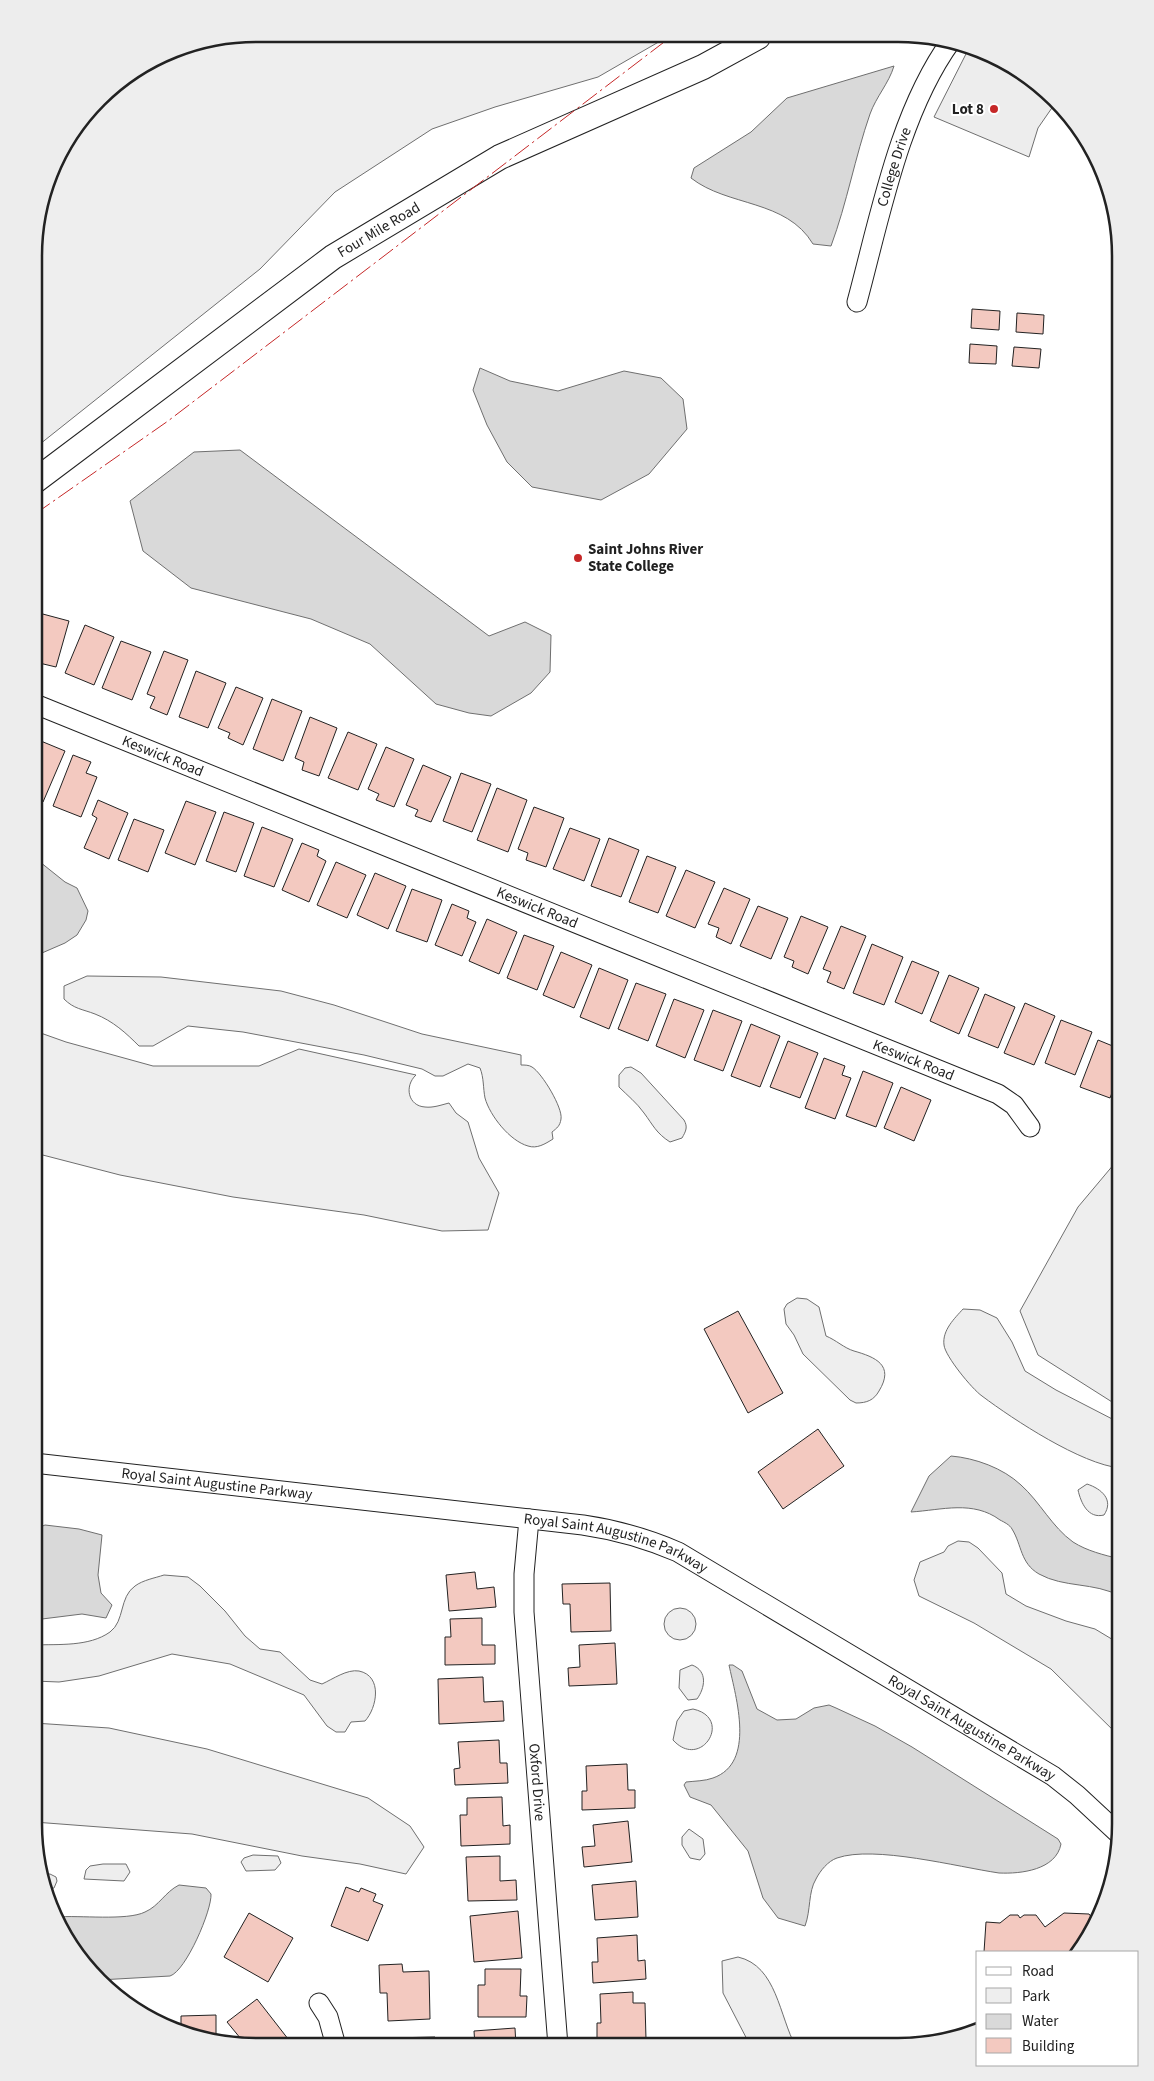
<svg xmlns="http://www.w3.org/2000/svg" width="1154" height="2081" font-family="'Source Sans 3',sans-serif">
<rect width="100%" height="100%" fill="#fff"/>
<path fill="#eee" stroke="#6f6f6f" d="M256 34 669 36 598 77 495 107 432 129 335 192 260 269 35 448 36 228 57 158 109 89 171 51Z
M87 976 161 977 281 991 334 1005 422 1034 521 1055V1065C525 1065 529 1065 532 1067 542 1073 563 1108 561 1119 560 1126 557 1128 552 1132L553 1139C545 1144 537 1149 528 1146 510 1141 490 1116 485 1098 483 1088 484 1078 480 1068L468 1064 443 1076H435L422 1069 364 1055 243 1032 188 1026 153 1046H139C126 1033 113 1021 95 1014 82 1009 74 1009 64 999V986Z
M35 1031 66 1042 153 1066H259L299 1049 416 1075C404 1086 408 1106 425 1107 433 1108 441 1105 449 1103L456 1113 468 1122 479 1158 499 1193 488 1230 442 1231 364 1215 233 1197 120 1175 35 1153Z
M631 1067 641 1073 684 1120C688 1127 686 1131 682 1138L670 1142C656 1133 653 1125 644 1113 637 1103 627 1095 619 1087V1075L625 1068Z
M1120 1157V1407L1038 1355 1020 1311 1078 1207Z
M797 1298 807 1299 819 1307 826 1336C836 1340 844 1348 854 1351 875 1357 895 1365 879 1391 874 1400 867 1403 856 1403L850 1400 803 1354 794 1335 786 1324 784 1309 787 1304Z
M963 1309 980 1310 997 1318 1012 1342 1025 1371 1056 1390 1120 1423V1468C1081 1464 1014 1420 982 1396 972 1389 945 1356 944 1345 942 1330 955 1318 963 1309Z
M1087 1484C1102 1489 1114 1500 1104 1515 1088 1519 1081 1503 1078 1490Z
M958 1541 969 1542 978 1548 1002 1573 1006 1594 1026 1606 1066 1621 1095 1629 1120 1644V1737L1051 1669 974 1623 919 1596 914 1580 920 1562 944 1552 948 1546Z
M164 1575 188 1577 200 1586 225 1611 245 1636 260 1649 280 1652 310 1680 322 1684C333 1679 347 1669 359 1671 383 1676 377 1708 365 1721L351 1722 345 1732H336L327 1726 304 1695 230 1664 172 1654 99 1676 59 1682 34 1681V1645C58 1644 89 1647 110 1632 125 1621 119 1597 135 1586 143 1580 155 1578 164 1575Z
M664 1624a16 16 0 1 1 32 0a16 16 0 1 1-32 0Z
M692 1665C708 1671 705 1688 697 1699L688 1700 679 1688 680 1670Z
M693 1709C734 1718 701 1771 673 1740L677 1721 684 1711Z
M34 1723 109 1728 207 1749 368 1798 410 1826 424 1847 406 1874 360 1864 302 1856 192 1834 34 1822Z
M689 1829 703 1839 705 1854 700 1860 690 1858 682 1845V1837Z
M253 1855 278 1856 281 1863 275 1870 246 1871 241 1862 244 1858Z
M103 1864H126L130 1872 124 1881 84 1879 86 1870 90 1866Z
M42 1874H50L56 1877 57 1881 54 1888 45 1890Z
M738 1957C777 1966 779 2016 796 2047H751L723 1993 722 1961Z"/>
<path fill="#ededed" stroke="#6f6f6f" d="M969 48 996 57 1044 89 1056 102 1038 128 1029 157 934 117Z"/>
<path fill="#d9d9d9" stroke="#6f6f6f" d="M894 66C889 83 876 97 870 114 855 157 847 203 831 246L813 244C786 199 728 207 691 178L694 168 751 132 787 98Z
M480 368 510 381 558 391 624 371 661 378 683 399 687 429 649 474 601 500 532 487 507 462 487 425 473 390Z
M240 450 489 636 525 622 551 635 550 672 531 693 491 716 469 713 436 704 370 644 311 619 191 588 143 551 130 501 194 452Z
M35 858 65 882 77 888 88 911 86 920 77 935 65 943 35 956Z
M951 1456C975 1458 1003 1468 1021 1485 1040 1502 1052 1527 1073 1542 1087 1551 1104 1555 1120 1559V1596C1094 1582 1064 1588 1039 1574 1020 1563 1022 1545 1012 1529 1010 1525 1004 1522 1000 1520 973 1500 942 1510 911 1512L929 1476Z
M45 1525 79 1529 102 1535 98 1575 101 1593 112 1605 106 1618 82 1614 34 1620V1527L38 1528Z
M729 1665H733L742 1671 757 1709 777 1720 796 1719 814 1708 829 1705 836 1708 875 1726 912 1747 1058 1839 1061 1844C1056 1870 1021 1874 999 1873 958 1867 874 1845 837 1858 828 1861 820 1871 816 1879 808 1892 811 1910 805 1926L778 1918 763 1898 748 1851 711 1805 690 1797 684 1785 686 1782C695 1781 705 1781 713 1778 756 1763 736 1698 729 1665Z
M179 1885 206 1888 211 1894C212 1910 186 1971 170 1976L99 1980 71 1949 56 1917C79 1915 127 1921 145 1912 159 1906 165 1892 179 1885Z"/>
<path fill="#f3c9c0" stroke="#222" d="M972 309 1000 311 999 330 971 328Z
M1017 313 1044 315 1043 334 1016 332Z
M970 344 997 346 996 364 969 363Z
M1014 347 1041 349 1039 368 1012 366Z
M39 613 69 621 56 667 35 662V627Z
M85 625 114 637 94 685 65 673Z
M121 641 151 652 132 700 102 688Z
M164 651 188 660 167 715 150 708 155 697 147 694Z
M196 671 226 683 208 728 179 717Z
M236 687 263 698 243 745 228 738 230 733 218 728Z
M272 699 302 711 283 761 253 749Z
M310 717 337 728 319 776 302 770 304 762 295 758Z
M348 732 377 744 358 790 328 778Z
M36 739 65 751 43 802 35 799Z
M386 747 414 759 394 807 376 800 379 794 368 789Z
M73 755 91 762 86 773 97 777 81 817 53 806Z
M423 765 451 777 431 822 415 816 418 810 406 805Z
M461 773 491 784 472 832 443 821Z
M497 788 527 800 508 852 477 840Z
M98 800 128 813 109 859 84 848 97 818 92 815Z
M186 801 216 812 195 865 165 853Z
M534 807 564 818 546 867 526 860 528 853 518 849Z
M224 812 254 823 236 872 206 861Z
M134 819 164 830 148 872 118 860Z
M262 827 293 839 274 887 244 876Z
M570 828 600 839 584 881 553 869Z
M609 838 639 850 621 897 591 886Z
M302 843 319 850 317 856 326 861 309 902 282 890Z
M647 856 676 867 658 913 629 902Z
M336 862 366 875 347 918 317 905Z
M686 870 715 882 695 928 666 916Z
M375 873 406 886 388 929 357 915Z
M724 888 750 899 731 944 716 937 719 928 708 924Z
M412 889 442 900 427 942 396 931Z
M452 904 469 911 467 918 476 922 462 956 435 945Z
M758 906 788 918 771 959 740 946Z
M801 916 828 927 808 974 792 967 794 961 784 957Z
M487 919 517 932 499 974 469 961Z
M841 926 866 936 844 989 827 982 831 972 823 969Z
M524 935 554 946 537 990 507 978Z
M872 944 903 957 884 1005 853 993Z
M561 952 592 965 574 1008 543 995Z
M912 961 939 972 922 1014 895 1002Z
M599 968 628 980 609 1029 580 1017Z
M949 975 979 988 959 1034 930 1021Z
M636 983 666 994 648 1041 618 1029Z
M985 994 1015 1007 998 1048 968 1036Z
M674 999 704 1010 685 1058 656 1046Z
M1025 1003 1055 1016 1034 1065 1004 1053Z
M713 1010 742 1021 723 1071 694 1060Z
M1061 1020 1092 1032 1075 1075 1045 1063Z
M751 1024 780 1036 760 1087 731 1076Z
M1098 1040 1120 1049V1072L1110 1098 1080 1087Z
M788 1041 818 1053 800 1098 770 1087Z
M824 1058 845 1066 842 1075 851 1078 835 1119 805 1108Z
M863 1071 893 1083 876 1127 846 1116Z
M901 1087 931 1100 914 1141 884 1128Z
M738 1311 783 1393 748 1413 704 1329Z
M818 1429 844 1466 783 1509 758 1472Z
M475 1572 477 1589 494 1587 496 1607 449 1611 446 1575Z
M610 1583 611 1631 571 1632 570 1604H563L562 1584Z
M482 1618V1645H495V1664L445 1665V1637H451L450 1619Z
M615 1643 617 1684 569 1686 568 1668 580 1667 579 1645Z
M483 1677 484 1702 503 1701 504 1721 439 1724 438 1679Z
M499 1740 500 1763H507L508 1783 455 1785 454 1769 460 1768 458 1742Z
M627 1764 628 1790H635V1808L582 1810V1791H587L586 1766Z
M502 1797 503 1826 510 1825V1844L461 1846 460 1815H467V1798Z
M628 1821 632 1862 584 1867 582 1847 595 1846 593 1825Z
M500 1856V1881L516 1880 517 1900 468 1901 466 1857Z
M636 1881 638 1917 595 1920 592 1885Z
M346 1887 359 1892 361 1888 376 1894 373 1901 383 1905 368 1941 331 1926Z
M518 1911 522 1958 474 1962 470 1916Z
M249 1913 293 1938 268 1982 224 1957Z
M1064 1913 1089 1914 1096 1923 1079 1952H984L986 1922 1000 1923 1010 1915H1018L1020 1918 1024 1915H1036L1045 1927Z
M637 1935 638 1961 645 1960 646 1979 593 1983 592 1962H598L597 1938Z
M402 1964 403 1972 429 1971 430 2019 388 2021 387 1993H380L379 1965Z
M485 1969H521L520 1996H527L526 2017H478V1985H485Z
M633 1992V2003H645L646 2039 597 2040V2023H601L600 1994Z
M257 1999 292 2044 291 2045H246L227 2022Z
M216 2015V2042L169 2028 181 2027V2016Z
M515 2028 516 2046H475L474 2031Z
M971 2029 972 2034 970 2035 925 2043Z
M435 2037V2046H390V2038Z"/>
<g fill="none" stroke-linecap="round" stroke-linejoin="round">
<g stroke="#222" stroke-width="21">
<g id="minor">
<path id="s1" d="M857 302C880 217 899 113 951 41"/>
<path id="s2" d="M35 704 998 1094 1014 1105 1030 1127"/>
<path id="s3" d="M34 1463 583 1525C617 1530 646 1538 678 1552L1053 1776 1077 1795 1120 1835"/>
<path id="s4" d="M529 1519 524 1574V1612L558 2046"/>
<path d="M319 2003 328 2017 336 2046"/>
</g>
</g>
<g stroke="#222" stroke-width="26">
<g id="major">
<path id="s5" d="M35 481 333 257 500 157 703 67 758 37"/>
</g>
</g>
<use href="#minor" stroke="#fff" stroke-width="19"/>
<use href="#major" stroke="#fff" stroke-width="24"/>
<path stroke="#c62828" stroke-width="1" stroke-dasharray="18 4 2.5 4" stroke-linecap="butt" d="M35 514 168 421 672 36"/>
</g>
<g fill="#c62828" stroke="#fff" stroke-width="2">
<circle cx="994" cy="109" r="5"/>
<circle cx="578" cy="558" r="5"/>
</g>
<g text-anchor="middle" stroke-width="4" stroke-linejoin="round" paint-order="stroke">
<g font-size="15" font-weight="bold" fill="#222" stroke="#fff" text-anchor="end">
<text x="984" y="114">Lot 8</text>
<text x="588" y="554" text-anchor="start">Saint Johns River<tspan x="588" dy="17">State College</tspan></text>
</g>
<g font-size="15" fill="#222" stroke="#fff">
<text dy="5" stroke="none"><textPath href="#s1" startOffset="140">College Drive</textPath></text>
<text dy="5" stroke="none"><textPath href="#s5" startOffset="426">Four Mile Road</textPath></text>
<text dy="5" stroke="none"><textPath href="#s2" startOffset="138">Keswick Road</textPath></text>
<text dy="5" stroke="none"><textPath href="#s2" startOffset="542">Keswick Road</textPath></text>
<text dy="5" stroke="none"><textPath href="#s2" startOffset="948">Keswick Road</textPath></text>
<text dy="5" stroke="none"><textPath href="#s3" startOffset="184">Royal Saint Augustine Parkway</textPath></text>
<text dy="5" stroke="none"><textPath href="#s3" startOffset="589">Royal Saint Augustine Parkway</textPath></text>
<text dy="5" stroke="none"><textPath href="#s3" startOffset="994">Royal Saint Augustine Parkway</textPath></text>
<text dy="5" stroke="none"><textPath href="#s4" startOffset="264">Oxford Drive</textPath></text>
</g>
</g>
<path d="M0 0H1154V2081H0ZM256 42H898A214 214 0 0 1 1112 256V1824A214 214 0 0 1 898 2038H256A214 214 0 0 1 42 1824V256A214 214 0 0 1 256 42Z" fill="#ededed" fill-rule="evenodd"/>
<path fill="none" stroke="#222" stroke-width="2.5" d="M256 42H898A214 214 0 0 1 1112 256V1824A214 214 0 0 1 898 2038H256A214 214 0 0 1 42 1824V256A214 214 0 0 1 256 42Z"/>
<rect x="976" y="1951" width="162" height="115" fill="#ffffff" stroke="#a7a7a7"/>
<rect x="986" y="1967" width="25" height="8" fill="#ffffff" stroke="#a7a7a7"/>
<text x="1022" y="1976" font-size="15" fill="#222222">Road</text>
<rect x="986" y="1988" width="25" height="15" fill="#eeeeee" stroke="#a7a7a7"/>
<text x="1022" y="2001" font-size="15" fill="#222222">Park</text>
<rect x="986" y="2014" width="25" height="15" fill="#d9d9d9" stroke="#a7a7a7"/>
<text x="1022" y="2026" font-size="15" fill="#222222">Water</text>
<rect x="986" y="2038" width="25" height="15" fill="#f3c9c0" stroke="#a7a7a7"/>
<text x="1022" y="2051" font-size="15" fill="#222222">Building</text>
</svg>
